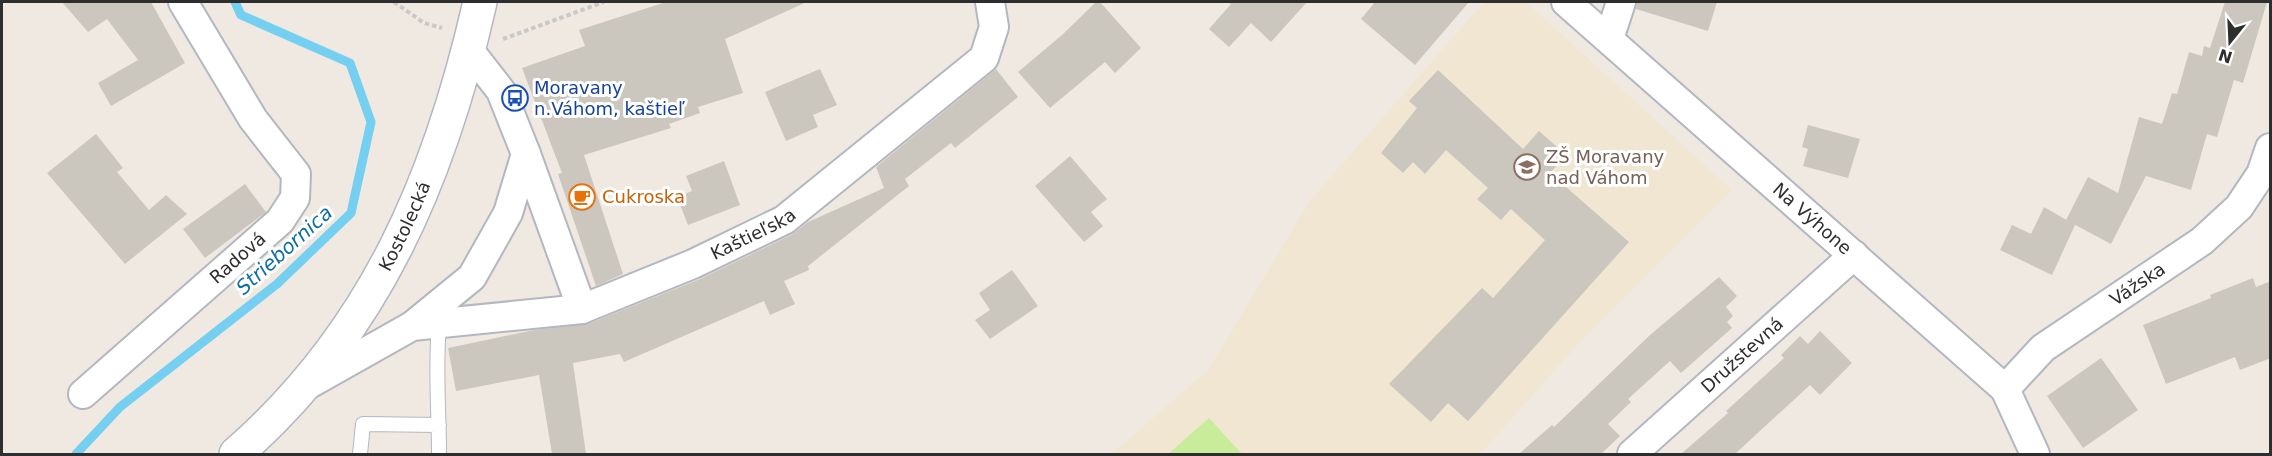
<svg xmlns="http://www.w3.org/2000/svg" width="2272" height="456" font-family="'DejaVu Sans',sans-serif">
<rect width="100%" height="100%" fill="#efe9e1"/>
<path fill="#f0e6d1" d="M1484 2H1526L1732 190 1579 343 1480 454H1112L1209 369 1309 202Z"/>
<path fill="#c9ec9a" d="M1209 418 1242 454H1168Z"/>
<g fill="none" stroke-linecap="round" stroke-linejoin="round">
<path stroke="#75cff0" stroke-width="9" d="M76 454 120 407 277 284 351 213 371 122 350 63 241 15 235 2"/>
</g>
<path fill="#cbc7bf" d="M62 2H151L185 63 111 106 98 83 138 60 107 19 88 32Z
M666 2H807L725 39 743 93 698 107 700 113 669 124 671 128 584 155 623 274 596 286 558 174 562 173 522 68 585 46 579 30Z
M1096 2H1100L1141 48 1115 73 1105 62 1050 108 1018 72 1062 35Z
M1227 2H1307L1271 42 1251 23 1229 47 1209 29 1231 4Z
M1375 2H1469L1415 65 1361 19Z
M1637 2H1717L1708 31 1636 9Z
M2225 2H2267L2243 83 2234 80 2217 137 2207 134 2191 190 2146 176 2111 244 2066 220 2088 177 2118 193 2139 117 2162 124 2172 93 2177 94 2189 52 2202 56 2204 46 2210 48Z
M820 69 837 105 813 115 818 127 786 141 765 92Z
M996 69 1018 97 955 148 951 143 905 179 909 186 808 266 809 270 784 281 795 304 770 315 764 301 624 362 620 354 573 363 586 454H552L539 375 456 391 448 348 534 330 588 324 700 279 791 235 808 222 884 188 876 167Z
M1438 70 1523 149 1539 131 1566 155 1550 173 1629 242 1468 421 1448 403 1431 422 1389 384 1482 288 1493 298 1545 240 1511 209 1501 220 1477 199 1488 188 1446 150 1425 174 1413 162 1403 173 1381 153 1417 108 1409 101Z
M1808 125 1860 139 1848 178 1803 166 1808 149 1802 147Z
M96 134 123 168 117 172 149 210 166 195 187 214 125 264 47 173Z
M1070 156 1107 199 1091 212 1103 226 1084 242 1035 186Z
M724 161 740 205 688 225 677 197 692 191 686 176Z
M245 184 266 212 205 258 183 229Z
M2044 207 2075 225 2052 275 2000 250 2012 225 2031 234Z
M1012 270 1038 306 990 339 975 320 990 310 979 293Z
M1719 277 1737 296 1726 307 1733 316 1727 322 1732 328 1681 373 1670 361 1628 399 1631 402 1608 424 1620 436 1601 454H1519L1552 425 1554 427 1650 335Z
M2253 278 2256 287 2271 281V358L2240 370 2235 357 2166 384 2143 325 2211 298 2210 295Z
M1820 331 1852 363 1820 395 1810 385 1735 454H1681L1728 413 1726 411 1784 358 1781 355 1800 336 1808 344Z
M2101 358 2138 410 2083 448 2047 396Z"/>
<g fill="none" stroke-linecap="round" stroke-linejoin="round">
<g stroke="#b4b7c1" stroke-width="16">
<path id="lane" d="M439 325C435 368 439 411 439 454
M360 454 363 424 439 425"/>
</g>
<g stroke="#b4b7c1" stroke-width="32">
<g id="street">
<path id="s1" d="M1566 2 2005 389 2035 454"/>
<path d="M1609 39 1621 2"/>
<path d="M526 154 582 309"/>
<path d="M412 326 472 277 508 213 526 154 501 91 469 50"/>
<path id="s2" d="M309 384 412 326 582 309 693 264 784 220 984 58 994 27 990 2"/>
<path id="s3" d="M2005 389 2043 348 2202 241 2239 207 2261 174 2270 148"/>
<path id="s4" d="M83 394 280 221 295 198 296 174 253 119 183 2"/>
<path id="s5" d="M1632 454 1854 255"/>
</g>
</g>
<g stroke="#b4b7c1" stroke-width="36">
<g id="secondary">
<path id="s6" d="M236 454C375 333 440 178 480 2"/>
</g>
</g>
<path stroke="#c9c9c9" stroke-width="4" stroke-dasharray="4.5 3" stroke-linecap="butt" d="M394 2 424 23 442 28
M503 39 604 2"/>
<use href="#lane" stroke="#fff" stroke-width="14"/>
<use href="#street" stroke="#fff" stroke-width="28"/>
<use href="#secondary" stroke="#fff" stroke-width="33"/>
</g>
<defs>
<g id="bus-ring" transform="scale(1.35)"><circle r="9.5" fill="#fff" stroke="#1a4fb4" stroke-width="1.5"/><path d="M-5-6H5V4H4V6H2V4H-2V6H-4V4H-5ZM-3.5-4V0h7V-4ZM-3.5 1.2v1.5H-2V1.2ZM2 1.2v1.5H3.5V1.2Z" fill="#1a4fb4"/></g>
<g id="school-ring" transform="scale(1.35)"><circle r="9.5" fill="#fff" stroke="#8d6e63" stroke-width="1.5"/><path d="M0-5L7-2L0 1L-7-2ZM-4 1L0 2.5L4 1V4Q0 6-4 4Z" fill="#8d6e63"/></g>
<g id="cafe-ring" transform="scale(1.35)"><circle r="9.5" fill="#fff" stroke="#e8710a" stroke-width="1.5"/><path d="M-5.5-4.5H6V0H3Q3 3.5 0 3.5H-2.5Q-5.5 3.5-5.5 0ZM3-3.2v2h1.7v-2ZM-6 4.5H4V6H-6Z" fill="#e8710a"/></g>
</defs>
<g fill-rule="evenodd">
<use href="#bus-ring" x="515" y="98"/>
<use href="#school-ring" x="1527" y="167"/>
<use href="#cafe-ring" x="582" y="197"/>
</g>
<g text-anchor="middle" stroke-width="6" stroke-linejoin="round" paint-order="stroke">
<g font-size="18" fill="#164399" stroke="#fff" text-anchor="start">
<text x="534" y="94">Moravany<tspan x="534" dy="21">n.Váhom, kaštieľ</tspan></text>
</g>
<g font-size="18" fill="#785e54" stroke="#fff" text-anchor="start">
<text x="1546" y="163">ZŠ Moravany<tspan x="1546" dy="21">nad Váhom</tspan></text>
</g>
<g font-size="18" fill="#c56008" stroke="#fff" text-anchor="start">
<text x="602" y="203">Cukroska</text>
</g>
<g font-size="18" fill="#2e2e2e" stroke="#fff">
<text dy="6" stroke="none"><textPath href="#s1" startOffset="328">Na Výhone</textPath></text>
<text dy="6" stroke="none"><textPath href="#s6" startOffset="286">Kostolecká</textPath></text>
<text dy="6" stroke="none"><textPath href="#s2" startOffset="476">Kaštieľska</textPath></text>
<text dy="6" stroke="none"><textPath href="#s4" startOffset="206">Radová</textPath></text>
<text dy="6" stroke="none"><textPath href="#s3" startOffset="170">Vážska</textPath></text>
<text dy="6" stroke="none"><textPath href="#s5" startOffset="148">Družstevná</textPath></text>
</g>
<g font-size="20" font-style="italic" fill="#0d6fa3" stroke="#fff">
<text transform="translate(284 250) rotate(-42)" y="7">Striebornica</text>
</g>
</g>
<rect width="2272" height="456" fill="none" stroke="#2e2e2e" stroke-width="6"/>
<g transform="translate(2230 42) rotate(198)" stroke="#ffffff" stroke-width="4.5" paint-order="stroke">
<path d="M0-4.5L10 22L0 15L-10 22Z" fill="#2e2e2e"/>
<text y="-9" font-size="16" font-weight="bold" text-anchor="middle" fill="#2e2e2e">N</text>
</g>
</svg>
